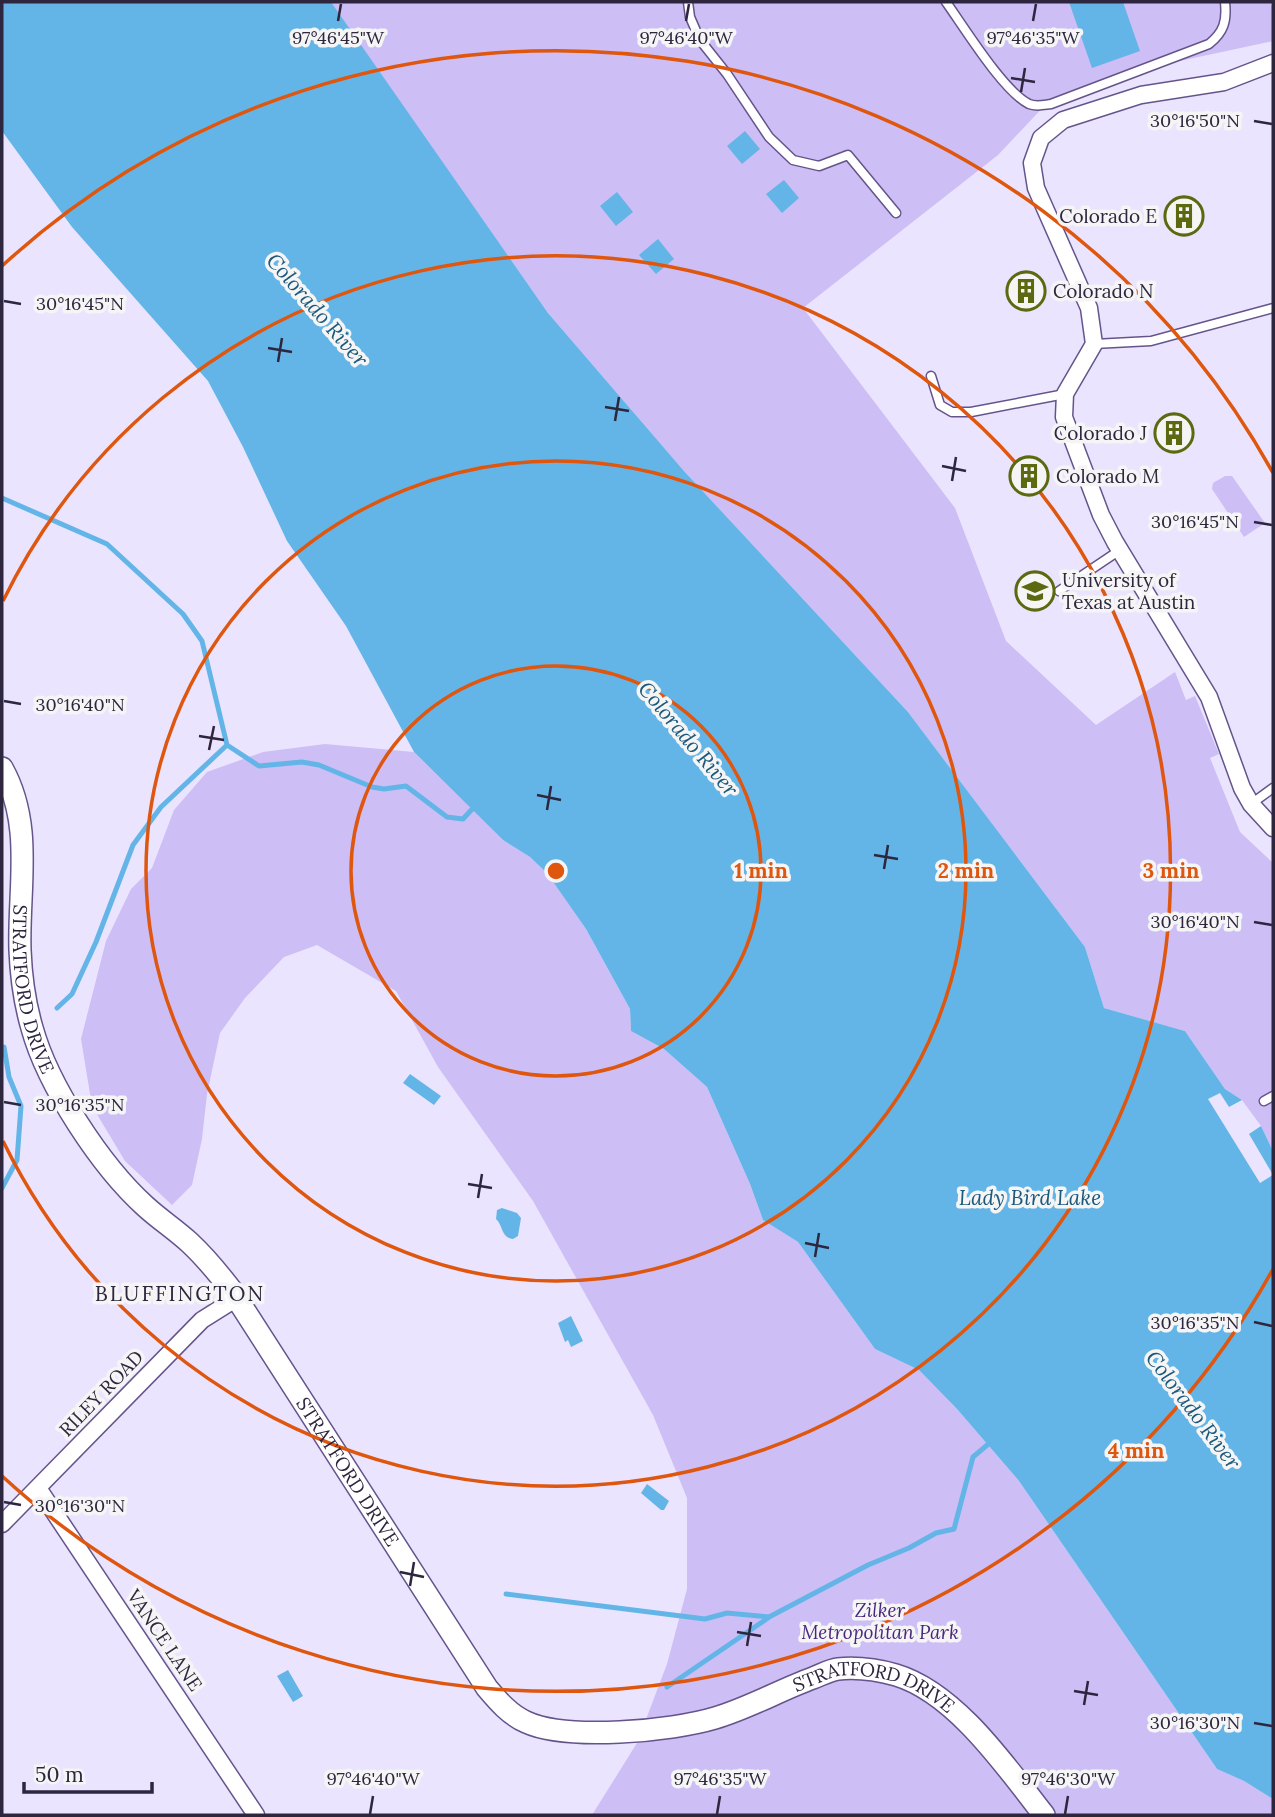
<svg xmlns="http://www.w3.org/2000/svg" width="1275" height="1817" font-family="Lora,serif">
<rect width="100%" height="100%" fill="#ebe4fe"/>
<path fill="#cdbef5" d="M330 2H1270L1273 10V41L1161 65 1049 101 998 155 803 308 955 508 1006 641 1096 725 1175 672 1186 700 1195 696 1219 754 1210 758 1240 832 1273 863V1151L1261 1126 1242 1100 1225 1089 1185 1031 1104 1008 1085 947 908 712 684 471 548 313Z
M1225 476H1232L1265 523 1244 537 1212 489 1213 483Z
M325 744 414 752 503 840 530 857 547 872 586 929 630 1009 631 1031 664 1049 707 1087 750 1184 763 1220 798 1242 875 1349 919 1370 957 1409 1019 1481 1217 1769 1244 1781 1273 1799V1815H592L637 1743 667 1664 687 1589V1498L653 1415 533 1201 438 1067 396 991 317 945 284 957 245 998 220 1033 207 1094 202 1139 192 1185 172 1205 125 1161 92 1106 81 1039 106 941 131 889 152 868 174 810 207 772 263 752Z"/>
<path fill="#64b5e7" d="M2 2H331L548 313 684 471 908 712 1085 947 1104 1008 1185 1031 1225 1089 1242 1100 1229 1107 1220 1093 1208 1099 1260 1183 1273 1175 1249 1134 1261 1126 1273 1151V1799L1244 1781 1217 1769 1019 1481 957 1409 919 1370 875 1349 798 1242 763 1220 750 1184 707 1087 664 1049 631 1031 630 1009 586 929 547 873 530 857 503 840 414 752 346 626 287 541 243 447 208 381 72 227 2 131Z
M1069 2H1123L1140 51 1092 68Z
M745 131 760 149 742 164 727 146Z
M784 180 799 198 782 213 766 194Z
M617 192 633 212 616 226 600 206Z
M658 239 674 259 656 274 639 255Z
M410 1074 441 1096 434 1105 403 1083Z
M502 1208 517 1213 521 1218 518 1236 513 1239C501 1238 503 1225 496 1219L497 1210Z
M571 1316 583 1341 571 1347 568 1340 565 1342 558 1323Z
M647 1484 669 1501 664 1510H661L641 1493Z
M288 1670 303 1696 293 1702 277 1676Z"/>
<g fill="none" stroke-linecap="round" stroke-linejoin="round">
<path stroke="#64b5e7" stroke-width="5" d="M2 498 107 544 183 614 202 641 227 745 259 766 302 762 319 765 372 787 384 789 406 786 447 817 463 819 475 806
M57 1008 72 994 96 942 133 845 161 807 227 745
M2 1047H4L9 1077 21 1106 17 1160 2 1188
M506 1594 705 1619 727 1613 769 1617 868 1565 909 1548 936 1533 954 1529 973 1457 992 1441
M667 1687 768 1618"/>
<g stroke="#65548b" stroke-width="11">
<path id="lane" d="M688 2 690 17 700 40 727 74 769 137 793 160 819 166 848 155 896 213
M946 2C964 27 1003 91 1029 104 1036 107 1043 105 1051 104L1209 44C1224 32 1227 21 1225 2
M1094 344 1151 341 1273 308
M931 376 940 405 952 412H971L1065 394
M1059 591 1120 550
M1251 804 1273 788
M1264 1101 1273 1096"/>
</g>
<g stroke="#65548b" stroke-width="19">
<path id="street" d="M1273 63 1224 82 1141 95 1063 120 1041 138 1032 163 1036 188 1089 308 1094 344 1065 394 1064 417 1101 515 1115 542 1209 697 1242 788 1251 804 1273 828
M38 1488 256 1815
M2 1524 202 1320 237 1298"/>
</g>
<g stroke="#65548b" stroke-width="24">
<g id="secondary">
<path id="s1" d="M2 768C34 825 18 888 20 950 21 976 25 1004 32 1028 48 1086 101 1166 145 1206 159 1219 176 1230 190 1243 206 1258 219 1274 232 1291L487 1688C498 1701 510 1715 526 1722 567 1741 672 1731 715 1718 749 1708 780 1690 813 1678 821 1675 830 1670 838 1669 857 1667 878 1670 896 1675 956 1693 1007 1768 1044 1815"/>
</g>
</g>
<use href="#lane" stroke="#fff" stroke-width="8"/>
<use href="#street" stroke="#fff" stroke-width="16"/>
<use href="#secondary" stroke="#fff" stroke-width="21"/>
</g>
<path fill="none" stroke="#2e263e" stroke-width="2.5" d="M338 21 341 4M686 21 689 4M1033 21 1036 4M1011 78 1035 82M1021 92 1025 68M1254 121 1272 124M4 301 21 304M268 348 292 352M278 362 282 338M605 407 629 411M615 421 619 397M942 466 966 471M952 481 956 457M1254 522 1272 525M4 701 21 704M199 736 224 740M209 750 214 726M537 795 561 800M547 810 551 786M874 855 898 859M884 869 888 845M1254 922 1272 925M4 1102 21 1105M468 1184 492 1188M478 1198 482 1174M805 1243 829 1248M815 1257 819 1233M1254 1322 1272 1326M4 1502 21 1505M400 1572 424 1577M410 1586 414 1562M737 1632 761 1636M747 1646 751 1622M1074 1691 1098 1695M1084 1705 1088 1681M1254 1723 1272 1726M370 1814 373 1796M717 1814 720 1796M1065 1814 1068 1796"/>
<g fill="none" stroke="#df560e" stroke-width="3.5">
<circle cx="556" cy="871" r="205"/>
<circle cx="556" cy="871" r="410"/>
<path d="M3 601A615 615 0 1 1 3 1141"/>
<path d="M1273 1269A820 820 0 0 1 2 1476M2 266A820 820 0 0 1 1273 473"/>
</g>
<defs>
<g id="building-ring" transform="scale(2.0125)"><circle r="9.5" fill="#f5f5f5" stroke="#5d6910" stroke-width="1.5"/><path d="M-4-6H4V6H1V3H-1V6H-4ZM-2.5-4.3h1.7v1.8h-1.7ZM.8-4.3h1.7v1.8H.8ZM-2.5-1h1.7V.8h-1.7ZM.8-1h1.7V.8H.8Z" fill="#5d6910"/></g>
<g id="university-ring" transform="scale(2.0125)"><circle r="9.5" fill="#f5f5f5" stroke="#5d6910" stroke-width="1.5"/><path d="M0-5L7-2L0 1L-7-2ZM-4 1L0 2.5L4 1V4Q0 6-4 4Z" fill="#5d6910"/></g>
</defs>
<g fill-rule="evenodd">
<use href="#building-ring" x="1184" y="216"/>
<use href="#building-ring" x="1026" y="291"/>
<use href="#building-ring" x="1174" y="433"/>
<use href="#building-ring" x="1029" y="476"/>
<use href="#university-ring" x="1035" y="591"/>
</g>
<g text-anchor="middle" stroke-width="7" stroke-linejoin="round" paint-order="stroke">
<g font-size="19" fill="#2e263e" stroke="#f5f5f5" text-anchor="start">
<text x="1157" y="223" text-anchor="end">Colorado E</text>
<text x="1053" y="298">Colorado N</text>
<text x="1147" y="440" text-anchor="end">Colorado J</text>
<text x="1056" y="483">Colorado M</text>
<text x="1062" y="587">University of<tspan x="1062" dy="22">Texas at Austin</tspan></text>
</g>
<g font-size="19" fill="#2e263e" stroke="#f5f5f5">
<text dy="7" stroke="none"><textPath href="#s1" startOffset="226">STRATFORD DRIVE</textPath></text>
<text transform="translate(101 1393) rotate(-46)" y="7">RILEY ROAD</text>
<text dy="7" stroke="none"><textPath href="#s1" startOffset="814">STRATFORD DRIVE</textPath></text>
<text transform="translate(165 1640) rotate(56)" y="7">VANCE LANE</text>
<text dy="7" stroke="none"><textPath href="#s1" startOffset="1486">STRATFORD DRIVE</textPath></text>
</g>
<g font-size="19" font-style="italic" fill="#4a277d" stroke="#f5f5f5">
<text x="880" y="1617">Zilker<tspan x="880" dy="22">Metropolitan Park</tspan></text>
</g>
<g font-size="21" font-style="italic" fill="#1c597c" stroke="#f5f5f5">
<text transform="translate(317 310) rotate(49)" y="7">Colorado River</text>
<text transform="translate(688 739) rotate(50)" y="7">Colorado River</text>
<text x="1030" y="1205">Lady Bird Lake</text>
<text transform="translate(1193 1410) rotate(53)" y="7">Colorado River</text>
</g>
<g font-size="21" letter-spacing="2" fill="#2e263e" stroke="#f5f5f5">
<text x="180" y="1301">BLUFFINGTON</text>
</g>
</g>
<g font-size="18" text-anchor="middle" fill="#2e263e" stroke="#f5f5f5" stroke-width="7" stroke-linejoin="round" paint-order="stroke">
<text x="338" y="44">97°46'45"W</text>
<text x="686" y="44">97°46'40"W</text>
<text x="1033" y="44">97°46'35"W</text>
<text x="1195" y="127">30°16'50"N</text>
<text x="80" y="310">30°16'45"N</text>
<text x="1195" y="528">30°16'45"N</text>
<text x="80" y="711">30°16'40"N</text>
<text x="1195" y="928">30°16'40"N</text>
<text x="80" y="1111">30°16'35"N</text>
<text x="1195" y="1329">30°16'35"N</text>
<text x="80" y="1512">30°16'30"N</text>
<text x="1195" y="1729">30°16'30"N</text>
<text x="373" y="1785">97°46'40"W</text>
<text x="720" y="1785">97°46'35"W</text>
<text x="1068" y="1785">97°46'30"W</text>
</g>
<circle cx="556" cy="871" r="10" fill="#df560e" stroke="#f5f5f5" stroke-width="3.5"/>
<g font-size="21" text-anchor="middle" font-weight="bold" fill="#df560e" stroke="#f5f5f5" stroke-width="7" stroke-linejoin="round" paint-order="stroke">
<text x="761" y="878">1 min</text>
<text x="966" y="878">2 min</text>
<text x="1171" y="878">3 min</text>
<text x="1136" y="1458">4 min</text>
</g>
<rect width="1275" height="1817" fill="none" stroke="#2e263e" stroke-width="7"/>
<path d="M24 1782v10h128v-10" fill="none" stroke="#2e263e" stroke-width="3.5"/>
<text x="35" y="1782" font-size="21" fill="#2e263e" stroke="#f5f5f5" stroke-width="5" paint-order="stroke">50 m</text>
</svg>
